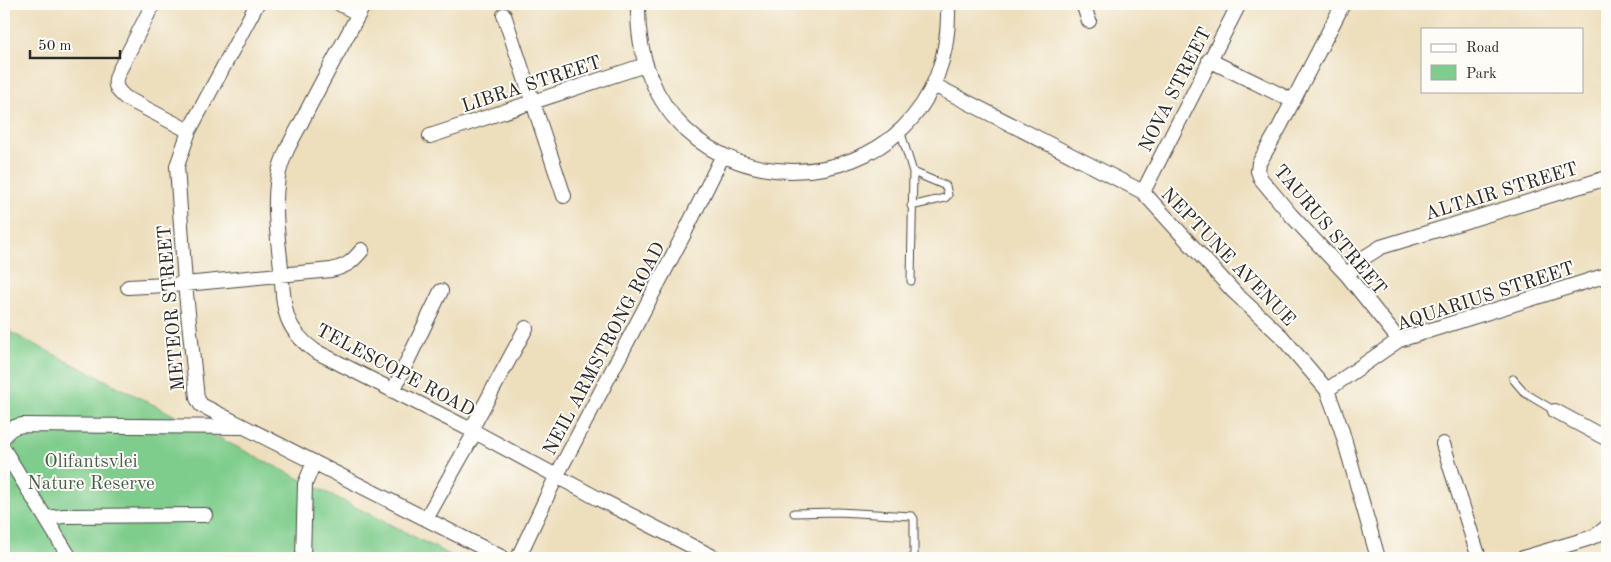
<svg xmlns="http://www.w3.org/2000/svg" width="1611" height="562" font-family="'Old Standard TT',serif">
<rect width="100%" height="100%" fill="#fdfcf7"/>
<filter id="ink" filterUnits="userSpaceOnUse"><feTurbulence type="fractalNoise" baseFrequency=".02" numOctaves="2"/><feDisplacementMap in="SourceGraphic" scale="10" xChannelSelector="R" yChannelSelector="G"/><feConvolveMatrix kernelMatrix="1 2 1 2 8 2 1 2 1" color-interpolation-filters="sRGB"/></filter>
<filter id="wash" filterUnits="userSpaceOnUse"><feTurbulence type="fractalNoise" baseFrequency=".0096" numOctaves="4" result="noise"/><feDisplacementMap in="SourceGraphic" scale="20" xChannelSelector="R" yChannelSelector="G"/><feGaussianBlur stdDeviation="1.12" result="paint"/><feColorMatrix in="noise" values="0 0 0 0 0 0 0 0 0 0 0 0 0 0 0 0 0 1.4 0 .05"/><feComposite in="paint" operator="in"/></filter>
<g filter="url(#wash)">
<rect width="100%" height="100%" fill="#eddebc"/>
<path fill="#7fcd8c" stroke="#557c5c" d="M4 329 456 558H4Z"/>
</g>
<g filter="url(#ink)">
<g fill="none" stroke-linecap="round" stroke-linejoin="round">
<g stroke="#484641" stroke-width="9">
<path id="lane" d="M900 130 913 172 911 281
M911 206 945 198 948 195 946 186 913 172
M1513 379 1525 393 1555 411
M794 513 838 512 912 516 914 519V558"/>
</g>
<g stroke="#484641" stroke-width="16">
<path id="street" d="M153 4 118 73C113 84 116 90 126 98L189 131
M257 4 189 131 177 166 185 284 197 398 201 405 503 558
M340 4 359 14
M364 4C343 44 320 84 300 125 291 141 281 159 278 177 273 207 278 238 281 268 284 307 282 327 315 351L475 432 599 499 715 558
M638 4C634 229 956 224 948 4
M1083 4 1089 21
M1343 4 1279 128 1259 163 1258 171 1261 179 1291 215 1347 275 1399 340
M504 15 564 196
M1209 60 1293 101
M934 85 1143 192 1234 292 1281 336 1327 390 1341 428 1378 558
M430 136 645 65
M1143 192 1239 4
M1347 275 1365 257 1381 247 1607 178
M128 287 185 284 331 270C347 266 351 263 362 250
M1327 390 1399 340 1607 275
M393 391 441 291
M1555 411 1607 439
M471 430 526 328
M4 437C8 429 14 426 23 425L243 427
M1443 444 1479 558
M4 450 70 558
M46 518 64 516 205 515
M426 519 475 432
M303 558 305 484 314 462
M518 558 557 475 684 234 723 155
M1523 558 1587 539 1597 535 1607 527"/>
</g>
<use href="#lane" stroke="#fff" stroke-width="7"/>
<use href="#street" stroke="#fff" stroke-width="14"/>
</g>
</g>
<g text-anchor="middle" stroke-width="4" stroke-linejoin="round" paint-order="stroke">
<g font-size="19" fill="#2b2b2b" stroke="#fdfcf7">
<text transform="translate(531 83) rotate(-18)" y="7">LIBRA STREET</text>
<text transform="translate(1174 89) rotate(-63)" y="7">NOVA STREET</text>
<text transform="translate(1501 190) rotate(-17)" y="7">ALTAIR STREET</text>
<text transform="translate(1331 229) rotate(50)" y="7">TAURUS STREET</text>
<text transform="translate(1229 256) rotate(46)" y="7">NEPTUNE AVENUE</text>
<text transform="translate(1485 295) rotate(-18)" y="7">AQUARIUS STREET</text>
<text transform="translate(170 308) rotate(-95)" y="7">METEOR STREET</text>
<text transform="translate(603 348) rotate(-62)" y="7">NEIL ARMSTRONG ROAD</text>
<text transform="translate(396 369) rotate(28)" y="7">TELESCOPE ROAD</text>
</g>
<g font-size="19" fill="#445c48" stroke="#fdfcf7">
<text x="91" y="467">Olifantsvlei<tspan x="91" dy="22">Nature Reserve</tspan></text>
</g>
</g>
<rect width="1611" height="562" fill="none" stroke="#fdfcf7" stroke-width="20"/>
<rect x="1421" y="28" width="162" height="65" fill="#fdfcf7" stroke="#a9a8a5"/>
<rect x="1431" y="44" width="25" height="8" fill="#ffffff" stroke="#a9a8a5"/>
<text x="1466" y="52" font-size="15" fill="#2b2b2b">Road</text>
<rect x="1431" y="65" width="25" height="15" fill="#7fcd8c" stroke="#a9a8a5"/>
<text x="1466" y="78" font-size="15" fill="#2b2b2b">Park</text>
<path d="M30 50v8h90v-8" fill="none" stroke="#2b2b2b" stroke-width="2.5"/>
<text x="38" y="50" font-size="15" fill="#2b2b2b" stroke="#fdfcf7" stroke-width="4" paint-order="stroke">50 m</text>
</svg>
